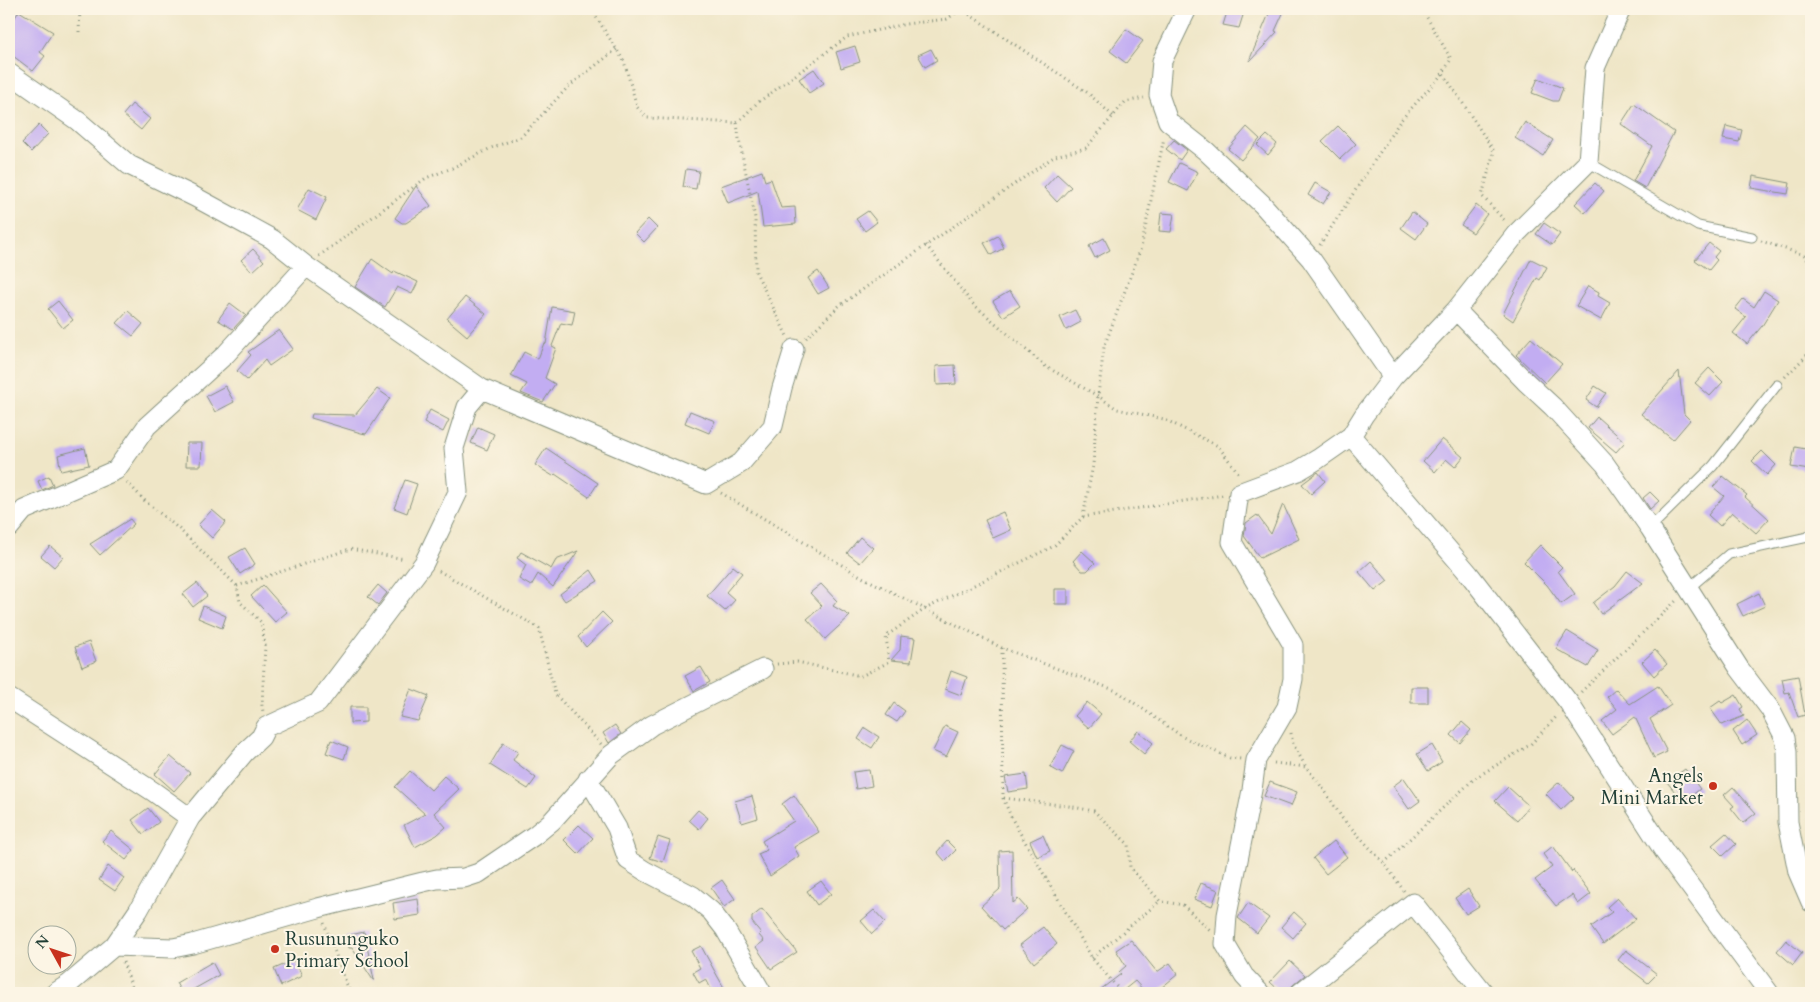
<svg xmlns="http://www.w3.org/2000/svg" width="1820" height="1002" font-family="Cardo,serif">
<rect width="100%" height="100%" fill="#fcf5e5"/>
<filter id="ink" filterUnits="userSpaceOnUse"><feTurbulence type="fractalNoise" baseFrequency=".02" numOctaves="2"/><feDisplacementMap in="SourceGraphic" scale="10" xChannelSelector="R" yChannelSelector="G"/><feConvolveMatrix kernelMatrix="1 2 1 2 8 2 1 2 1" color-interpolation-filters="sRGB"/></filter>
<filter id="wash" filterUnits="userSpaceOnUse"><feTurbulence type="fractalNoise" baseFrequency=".0096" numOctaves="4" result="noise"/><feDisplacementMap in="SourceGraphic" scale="20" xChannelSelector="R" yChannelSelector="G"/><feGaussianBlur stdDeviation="1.12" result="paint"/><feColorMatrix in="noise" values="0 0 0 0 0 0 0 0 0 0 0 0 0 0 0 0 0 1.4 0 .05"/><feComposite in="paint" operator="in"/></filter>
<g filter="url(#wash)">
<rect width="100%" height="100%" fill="#efe6c7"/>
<g id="blocks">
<path fill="#c2adf2" d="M1228 9H1245L1239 28 1223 25Z
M1271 9H1285L1275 31 1277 32 1250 61H1249Z
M19 11 53 32 40 52 45 56 33 71 9 53V27Z
M1126 29 1143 41 1126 63 1110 51Z
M855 46 860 62 841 68 836 52Z
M931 49 937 60 925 67 918 55Z
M814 69 824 83 809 93 799 79Z
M1538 78 1563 88 1558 101H1553L1532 93Z
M132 104 150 119 141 130 123 115Z
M1634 104 1674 132 1645 188 1633 181 1652 146 1621 124Z
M1525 122 1553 140 1543 156 1515 138Z
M39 125 48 134 31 152 22 143Z
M1338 126 1356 144 1340 159 1322 141Z
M1726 126 1742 130 1739 142 1723 139Z
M1247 127 1260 139 1241 160 1228 149Z
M1267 135 1277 144 1268 155 1257 145Z
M1174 140 1187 150 1180 160 1166 149Z
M1179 163 1198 172 1188 191 1169 182Z
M686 169 699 171 696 189 683 187Z
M762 171 765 181 771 179 781 208 795 207 796 224 763 227 758 191 728 203 721 186Z
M1057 174 1071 187 1057 202 1044 188Z
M1753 176 1790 183 1788 194 1751 188Z
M1315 183 1331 192 1323 204 1308 195Z
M1595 183 1604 191 1585 213 1575 204Z
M416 186 431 206 406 223H402L395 218Z
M309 188 327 197 316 220 297 210Z
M1476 205 1487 214 1473 233 1461 225Z
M868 211 877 222 865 231 856 219Z
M1412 212 1427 224 1416 239 1401 228Z
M1161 213 1174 214 1171 232 1159 231Z
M648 219 657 228 644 242 635 233Z
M1544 223 1560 234 1552 245 1536 234Z
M998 236 1004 248 991 255 984 243Z
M1104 238 1110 250 1095 258 1089 246Z
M1709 243 1719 251 1714 257 1717 260 1709 270 1695 260Z
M253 249 264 261 252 272 241 260Z
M372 259 393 274 394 271 418 282 412 294 397 287 385 307 355 287Z
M1531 259 1547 267 1540 280 1537 278 1513 321 1503 314Z
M818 271 829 288 818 294 808 278Z
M1588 286 1599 292 1598 296 1610 303 1601 320 1576 306Z
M1010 291 1020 306 1003 317 993 301Z
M1764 291 1778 300 1762 326 1747 344 1733 333 1746 317 1735 309 1743 299 1754 307Z
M465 297 486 314 467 336 447 319Z
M58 301 73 320 63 328 48 309Z
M230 303 246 315 233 329 218 320Z
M552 307 575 311 572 325 561 323 552 346 556 348 545 378 555 384 543 402 521 393 527 384 511 376 524 352 538 359 544 343 546 344Z
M1075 310 1081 322 1066 330 1060 317Z
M128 311 143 324 133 336 117 323Z
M279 330 293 349 269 366 265 360 247 380 237 371 251 355 248 352Z
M1531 338 1562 364 1545 383 1516 355Z
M955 365 956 384 937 385 936 366Z
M1709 368 1723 382 1710 396 1695 383Z
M1679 371 1684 414 1690 420 1673 440 1641 414Z
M225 386 234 402 215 412 206 396Z
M1595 386 1606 393 1596 407 1586 400Z
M377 389 390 398 366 434 361 433 311 418 312 414 355 415Z
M430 410 449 420 443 432 424 422Z
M690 411 715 421 709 433 685 423Z
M1597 417 1625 442 1616 452 1588 428Z
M478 427 494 434 487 450 471 443Z
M1442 439 1463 457 1455 467 1446 459 1435 472 1423 461Z
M187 443H202L201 466H186Z
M1795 447 1811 450 1809 470 1791 467Z
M85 448 89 465 61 471 58 455Z
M546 448 598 483 589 497 555 474 553 476 535 465Z
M1762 451 1776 465 1767 475 1752 461Z
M1318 472 1325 481 1311 494 1302 484Z
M49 476 53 485 42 490 38 481Z
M1723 476 1747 495 1745 497 1769 519 1756 533 1732 512 1720 526 1708 515 1724 496 1713 487Z
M405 480 417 484 407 513 394 508Z
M1650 492 1659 501 1650 509 1643 498Z
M1283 504 1299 539 1260 558 1244 536 1246 523 1257 515 1271 534Z
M212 510 226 522 212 538 198 525Z
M1003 512 1011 530 993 538 985 520Z
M130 519 134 524 100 555 90 544Z
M860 537 873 548 860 563 847 553Z
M1540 545 1562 567 1558 571 1575 594 1561 604 1547 585 1524 562Z
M50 546 63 557 54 567 41 556Z
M245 548 255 564 240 574 229 557Z
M578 551 553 587 538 574 531 586 519 579 526 565 517 558 521 552 551 569 556 560Z
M1082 551 1095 563 1087 571H1082L1073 561Z
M1371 561 1388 581 1375 591 1359 572Z
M733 566 742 573 726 592 735 600 725 611 707 596Z
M591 570 598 581 565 601 560 594Z
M1627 571 1643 583 1601 614 1593 603 1615 586Z
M197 583 207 596 193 607 183 594Z
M821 584 837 601 833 606 850 616 825 639 807 619 822 606 810 593Z
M263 585 287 612 275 622 251 596Z
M378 585 387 593 378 605 368 597Z
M1055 589H1068V604H1055Z
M1759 593 1765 606 1743 616 1737 604Z
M203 606 226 616 222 628 198 618Z
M602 612 612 622 586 647 578 637Z
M1567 631 1598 650 1588 667 1556 649Z
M901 636 915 638 911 662 891 660 900 650Z
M89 642 96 661 82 667 75 647Z
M1655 650 1667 664 1654 676 1642 662Z
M701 667 710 682 694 691 685 676Z
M951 671 967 677 961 695 945 689Z
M1798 676 1805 715 1798 717 1789 692 1785 693 1782 679Z
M1658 686 1671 705 1650 719 1667 752 1654 758 1635 717 1612 734 1602 721 1617 709 1607 697 1616 689 1630 704Z
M1411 687H1428V703H1411Z
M411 689 429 696 418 721 400 717Z
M1736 695 1743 707 1740 709 1744 716 1722 725 1710 708 1720 701 1722 703Z
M1087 702 1101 714 1089 728 1075 716Z
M894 703 905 711 897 722 886 715Z
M350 707H366V722L350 723Z
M1747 720 1757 735 1742 745 1733 731Z
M1462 722 1471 730 1460 743 1451 735Z
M615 725 621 734 609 743 603 733Z
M945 726 958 732 946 757 933 751Z
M865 728 879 737 872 748 858 739Z
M1138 731 1153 743 1144 754 1129 741Z
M331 740 348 747 344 759 326 753Z
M503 743 518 752 513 760 536 778 528 789 490 765Z
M1062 745 1074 751 1062 774 1050 767Z
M1432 745 1442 762 1428 771 1417 754Z
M170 756 190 773 174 791 155 774Z
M1685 769 1700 789 1683 802 1667 782Z
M869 770 872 786 856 789 853 772Z
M410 771 431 790 444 776 459 789 434 813 446 827 437 835 415 847 404 825 425 814 395 787Z
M1026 774 1028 789 1008 792 1005 777Z
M1404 778 1420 801 1409 809 1393 786Z
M1270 782 1297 792 1291 806 1264 796Z
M1559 782 1574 798 1561 810 1546 794Z
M1508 787 1529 806 1517 820 1495 801Z
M1733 787 1756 813 1743 823 1731 808 1734 806 1724 795Z
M794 795 819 832 794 847 799 856 770 876 758 854 767 850 762 841 794 821 782 804Z
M752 796 758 818 742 823 735 801Z
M148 808 159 822 143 834 132 820Z
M698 810 708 818 699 829 689 820Z
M579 825 593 838 578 854 564 840Z
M111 831 134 850 126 860 102 841Z
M1726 833 1736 844 1723 856 1712 845Z
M1043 835 1050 851 1037 857 1030 841Z
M658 837 670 841 663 862 650 858Z
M947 841 956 850 945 861 937 852Z
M1334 841 1347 857 1326 874 1313 858Z
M1553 846 1572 872 1573 870 1591 894 1578 904 1572 895 1556 906 1535 880 1552 867 1543 854Z
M1012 850 1013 903 1018 899 1027 909 1003 930 981 906 1000 889 999 851Z
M108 866 124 878 115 891 99 880Z
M722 880 735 899 724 907 711 888Z
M821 881 831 894 817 905 807 891Z
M1201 883 1218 890 1212 906 1194 899Z
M1468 889 1479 906 1466 914 1455 898Z
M1617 898 1636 919 1603 944 1591 927 1612 912 1607 907Z
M418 899 420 915 395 919 393 903Z
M1248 903 1269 918 1257 933 1238 918Z
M762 909 797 952 771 969 756 947 764 941 759 935 761 933 752 922V917Z
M874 910 885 922 872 934 861 921Z
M1294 912 1306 923 1293 938 1281 927Z
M1043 927 1057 944 1034 963 1020 945Z
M364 932 374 980H373L352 948H349L346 936Z
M1131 940 1157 972 1170 963 1178 974 1155 993H1146L1135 981 1120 993H1096L1121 974 1119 972 1126 966 1116 950Z
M1786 940 1802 953 1793 965 1777 951Z
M701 946 714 970 727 993H713L706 979 699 983 693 972 700 968 691 951Z
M1626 950 1657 974 1648 983 1618 960Z
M295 960 302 976 281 986 274 969Z
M1290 961 1305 975 1293 985 1288 993H1282L1270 982Z
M212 962 219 975 187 993H182L176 983Z"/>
</g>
</g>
<g filter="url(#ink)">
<use href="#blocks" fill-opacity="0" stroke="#87927e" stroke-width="1"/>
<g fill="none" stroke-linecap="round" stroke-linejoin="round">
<g stroke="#87927e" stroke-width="11">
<path id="service" d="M1588 162 1698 226 1752 237
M1650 528 1713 466 1777 385
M1689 588 1729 554 1808 537 1811 534"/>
</g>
<g stroke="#87927e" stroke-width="21">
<path id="minor" d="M1187 9 1162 61 1159 95 1168 121 1206 151 1262 204 1311 259 1393 377
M9 73 78 121 129 165 195 197 272 239 306 266 482 389 706 484 741 463 773 426 782 388 794 349
M1456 310 1525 381 1553 407 1605 464 1650 528 1739 668 1770 709 1785 738 1787 752 1788 822 1798 872 1811 902
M1351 436 1469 574 1569 703 1664 851 1769 993
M9 528 24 510 116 470 147 426 226 354 306 266
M9 698 154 792 190 818
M588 779 617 828 628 860 645 871 693 896 711 911 725 929 762 993
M114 946 173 948 193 944 318 908 423 882 437 879 464 878 479 873 535 835 552 821 611 755 652 725 763 669
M55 993 69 984 114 946 138 911 190 818 214 789 245 752 261 737 266 727 318 703 424 563 458 492 454 448 467 407 482 389
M1260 993 1244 976 1225 944 1227 915 1252 790 1256 760 1287 707 1293 679V645L1232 542 1239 493 1298 471 1318 459 1351 436 1364 415 1393 377 1456 310 1516 234 1588 162 1595 68 1621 9
M1300 993 1413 903 1484 993"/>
</g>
<path stroke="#87927e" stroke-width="3" stroke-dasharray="1 4" stroke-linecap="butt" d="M591 9 624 61 637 107 647 118 737 123 756 104 847 37 906 24 947 19 961 9
M961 9 1088 93 1113 116
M1422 9 1451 59 1443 73 1494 151 1482 196 1506 222
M79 32 80 9
M737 123 739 139 755 218 756 272 787 336
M1761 241 1804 255 1811 265
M926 245 972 303 1045 366 1098 396 1117 409 1164 419 1218 446 1240 475
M1320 245 1400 121 1443 73
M319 256 426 178 452 168 491 148 521 137 568 87 617 49
M806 338 839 306 1055 156 1086 148 1125 102 1144 98
M1785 377 1811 351
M127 482 145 501 179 529 237 586 240 602 261 622 265 645 262 705 263 712
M721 493 862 577 925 609 1002 648 1117 691 1183 737 1230 758 1241 759
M1083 517 1093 465 1098 396 1104 347 1141 248 1164 138
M439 571 539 628 555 694 601 744
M237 586 350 549 405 559
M1002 648 1003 798 1012 819 1092 958 1122 993
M777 664 797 662 861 676 889 662 886 636 925 609 1054 546 1083 517 1223 495
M1581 692 1678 599
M1291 733 1293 744 1306 767 1325 791 1342 818 1384 863 1404 891
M1274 763 1306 767
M1004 798 1068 806 1094 811 1128 844 1130 867 1160 901 1183 905 1210 930
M1384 863 1475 778 1530 745 1557 716
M324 923 350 993
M1092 958 1160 901
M123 962 134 993"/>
<use href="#service" stroke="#fff" stroke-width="9"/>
<use href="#minor" stroke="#fff" stroke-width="19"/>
</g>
</g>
<g fill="#c8321e" stroke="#fcf5e5" stroke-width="2">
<circle cx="1713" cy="786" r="5"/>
<circle cx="275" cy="949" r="5"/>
</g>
<g text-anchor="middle" stroke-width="4" stroke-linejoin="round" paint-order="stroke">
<g font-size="19" fill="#1f3d34" stroke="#fcf5e5" text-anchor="end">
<text x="1703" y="782">Angels<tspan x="1703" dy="22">Mini Market</tspan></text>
<text x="285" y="945" text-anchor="start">Rusununguko<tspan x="285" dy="22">Primary School</tspan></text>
</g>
</g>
<rect width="1820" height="1002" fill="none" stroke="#fcf5e5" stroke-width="30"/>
<g transform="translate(52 950) rotate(310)"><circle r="24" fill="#fcf5e5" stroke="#a4ab9e"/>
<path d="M0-4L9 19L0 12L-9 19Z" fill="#c8321e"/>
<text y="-8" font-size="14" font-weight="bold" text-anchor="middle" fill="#1f3d34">N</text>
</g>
</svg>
